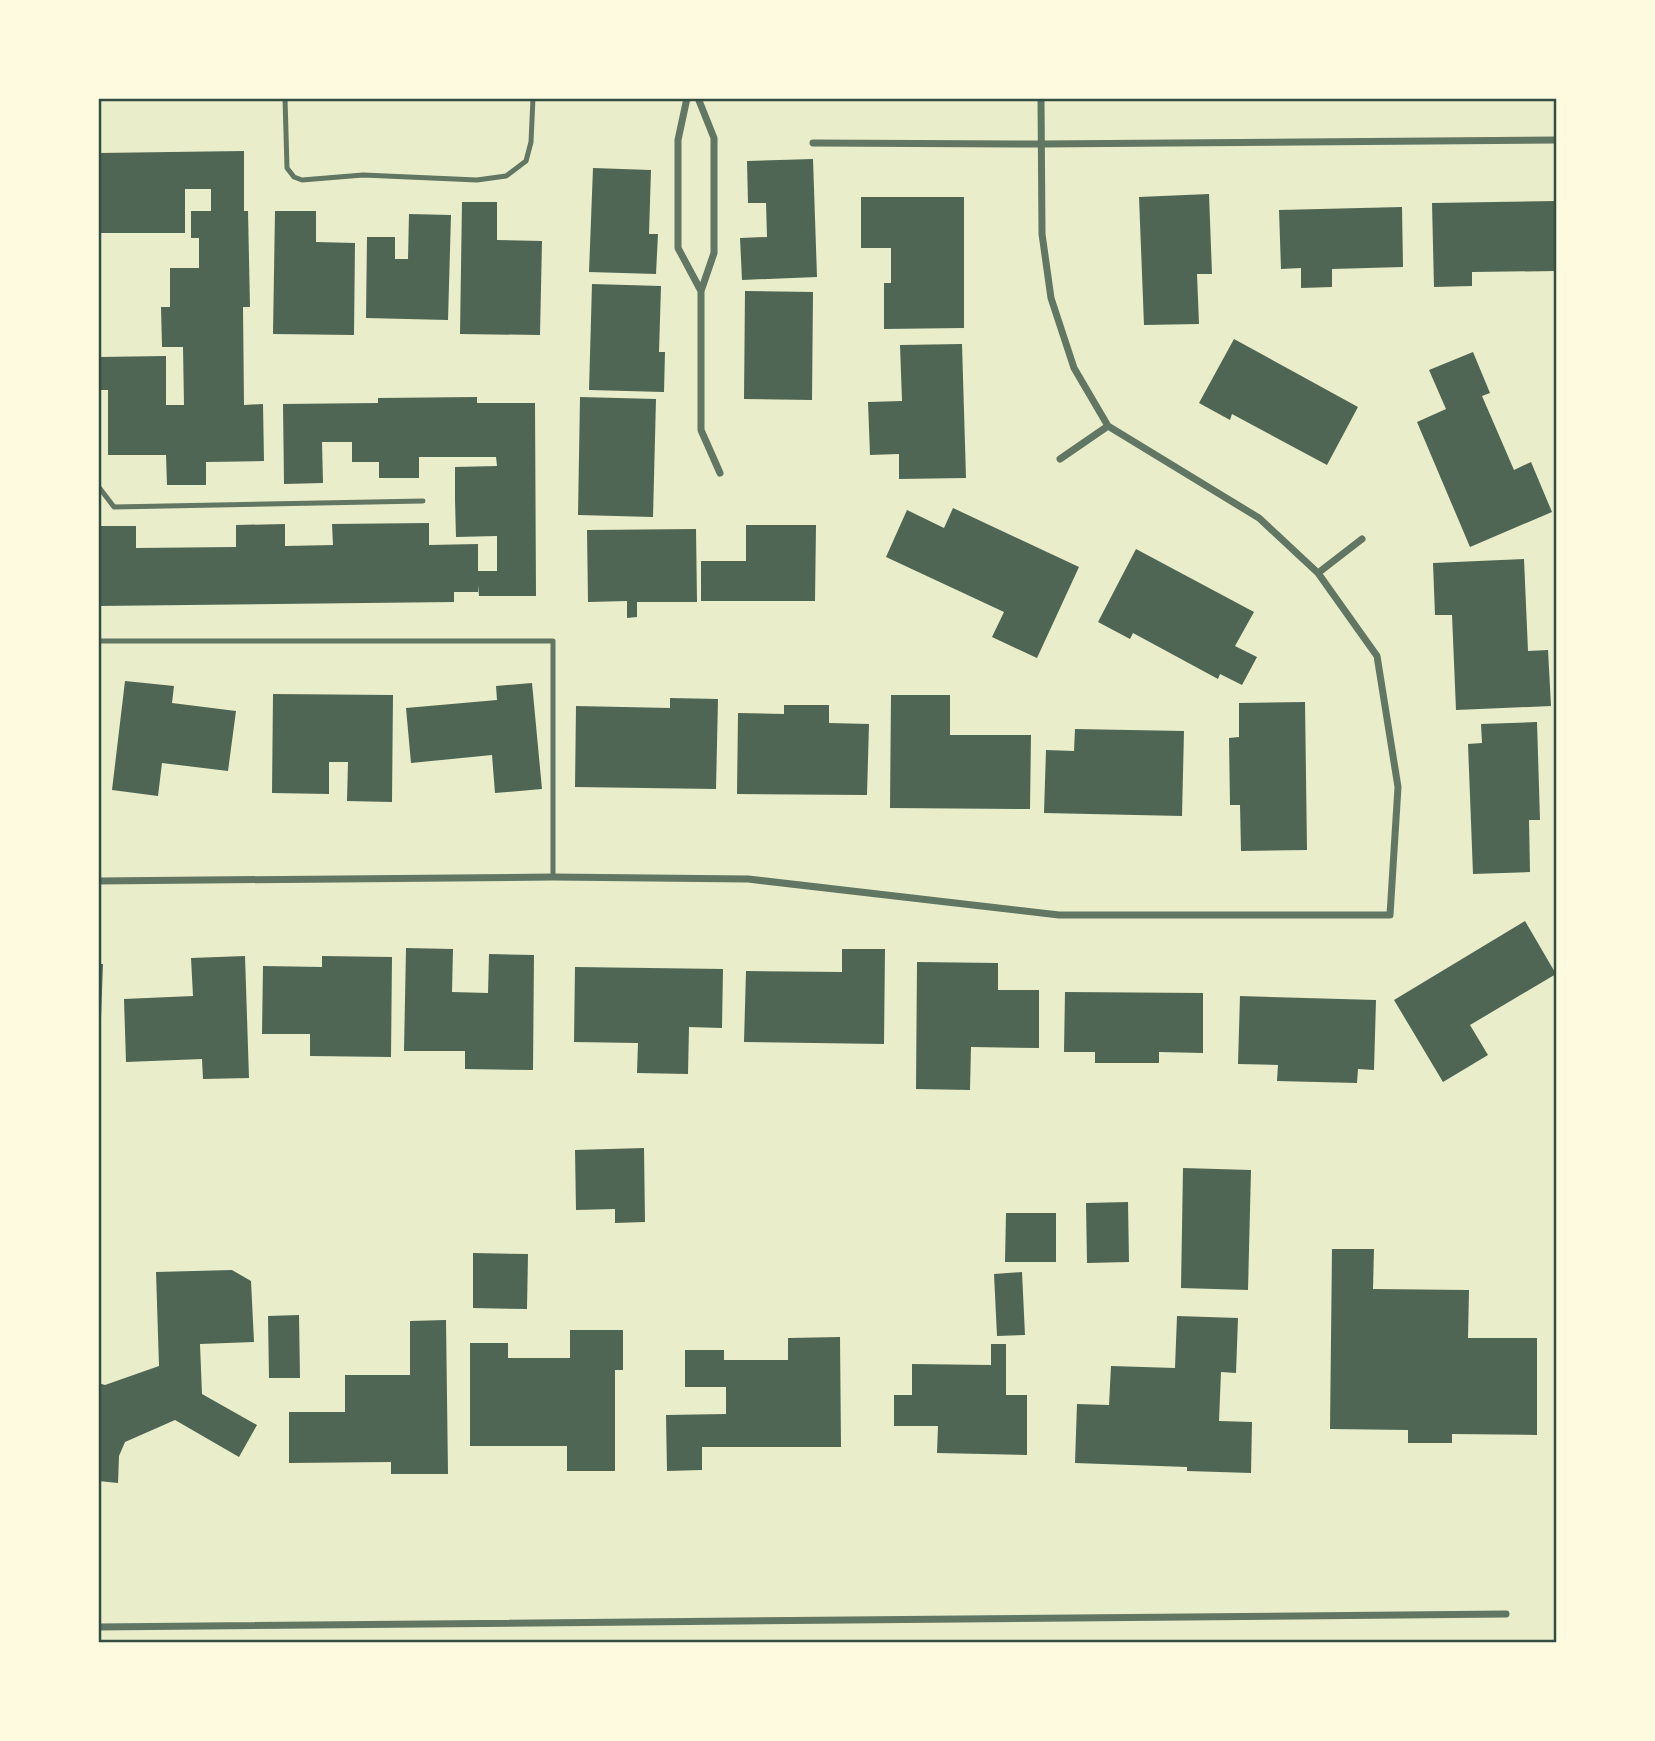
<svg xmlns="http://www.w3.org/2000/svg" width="1655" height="1741" font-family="'Fira Sans',sans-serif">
<rect width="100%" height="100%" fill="#e9edc9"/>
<path fill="#4f6655" d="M244 151V211H248L250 307H243L244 405 263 404 264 461 206 462V485H167L166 455H108V390H98V357L166 356V405H184L183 347H162L161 307H170V268H199V238H191V211H211V189H185V233H98V153Z
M813 159 817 277 742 280 740 238 767 237 766 203H748L747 161Z
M593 168 651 170 649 234H658L656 274 589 272Z
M1209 194 1212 274H1197L1199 324 1144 325 1139 197Z
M861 197H964V328L884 329V283H891V248H861Z
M1557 201V271L1472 272V286L1434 287 1432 203Z
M462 202H497V240L542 241 540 335 460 334Z
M1402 207 1403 267 1332 269V287L1301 288V268L1281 269 1279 210Z
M275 211H316V242L355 243 354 335 273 334Z
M409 214 451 215 448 320 366 318 367 237H395V259H408Z
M592 284 661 286 659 352H665L664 392 589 390Z
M745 291 813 292 812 400 744 399Z
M1234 339 1358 407 1327 465 1232 414 1230 420 1199 403Z
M962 344 966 478 899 479V454L870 455 868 402 902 401 900 345Z
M1473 352 1490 393 1482 396 1514 470 1531 462 1552 512 1470 547 1417 422 1446 409 1429 370Z
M477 397V403H535L536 596H479L478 585V592H454V602L98 606V526H136V548L236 547V525L285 524V546L333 545 332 524 429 523V545L478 544V571H497V536L456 537 455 500V467L497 466 496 457H419V478H379V462H352V442H322L323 483 284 484 283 404 378 403V398Z
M580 397 656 399 653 517 578 515Z
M953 508 1079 567 1037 658 992 637 1004 612 886 557 907 510 944 528Z
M746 525H816L815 601H701V561H746Z
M696 529 697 602H637V617L627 618V601L588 602 587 530Z
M1136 549 1254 612 1235 646 1257 657 1242 685 1220 674 1218 679 1133 633 1130 639 1098 622Z
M1524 559 1528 651 1548 650 1551 706 1456 710 1452 615H1435L1433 563Z
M125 681 174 686 172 703 236 711 228 771 162 763 158 796 112 790Z
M532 683 542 789 495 793 492 755 411 763 406 708 497 700 496 686Z
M273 694 393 695 392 802 347 801 348 762H329V794L272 793Z
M891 695H950V735H1031L1030 809 890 808Z
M670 698 718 699 716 789 575 787 576 706 670 708Z
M1305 702 1307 850 1241 851 1240 805H1230L1229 738 1239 737V703Z
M784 705H829V723L869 724 867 795 737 794 738 713 784 714Z
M1537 722 1540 820H1529L1530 872 1473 874 1468 744 1482 743 1481 724Z
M1075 729 1184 731 1182 816 1044 813 1046 750 1074 751Z
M1525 921 1556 974 1470 1025 1488 1055 1443 1082 1394 1000Z
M406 948 453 949 452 992 488 993 489 954 534 955 533 1070 465 1069V1051H404Z
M842 949H885L884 1044 744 1042 746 971 842 972Z
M245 956 249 1078 203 1079 202 1059 126 1062 124 999 193 996 191 958Z
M322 956 392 957 391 1057 310 1056V1034H262L263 966 322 967Z
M917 962 998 963V990H1039V1048L971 1047 970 1090 916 1089Z
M98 964H103L100 1046H98Z
M575 967 723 969 722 1028 689 1027 688 1074 637 1073 638 1043 574 1042Z
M1065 992 1203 993V1053L1159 1052V1063H1095V1052H1064Z
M1240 996 1376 1000 1374 1070 1358 1069 1357 1083 1277 1081 1278 1065 1238 1064Z
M644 1148 645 1222 615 1223V1209L576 1210 575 1150Z
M1183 1168 1251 1170 1248 1290 1181 1288Z
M1128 1202 1129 1262 1087 1263 1086 1203Z
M1006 1213H1056V1262H1005Z
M1332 1249H1374L1373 1289 1469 1290 1468 1338H1537V1435L1452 1434V1443H1408V1430L1330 1429Z
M473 1253 528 1254 527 1309 473 1308Z
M232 1270 251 1281 254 1342 200 1344 202 1394 257 1425 239 1457 175 1420 125 1442 119 1456 118 1483 98 1481V1383L105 1385 159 1366 156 1272Z
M1022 1272 1025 1335 997 1336 994 1274Z
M299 1315 300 1378H269L268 1316Z
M1177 1316 1238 1318 1236 1373 1221 1372 1219 1421 1252 1422 1251 1473 1187 1471V1467L1075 1463 1077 1404 1109 1405 1111 1366 1175 1368Z
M446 1320 448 1474H391V1462L289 1463V1412H345V1375H410V1321Z
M570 1330H623V1370H615V1471H567V1446H470V1343H508V1358H570Z
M840 1337 841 1447H702V1470L667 1471 666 1415 726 1414V1387H685V1350H724V1360H788V1338Z
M991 1344H1006V1395H1027V1455L937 1453 938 1426H894V1395H912V1364L991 1365Z"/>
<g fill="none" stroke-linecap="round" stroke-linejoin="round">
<path stroke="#617663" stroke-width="5" d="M285 98 287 168 294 177 302 180 363 175 477 180 506 176 526 161 531 142 533 98
M98 486 114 507 423 501
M98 641H553V877"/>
<path stroke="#617663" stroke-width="7" d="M687 98 678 140V248L701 291
M698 98 714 138V253L701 291V430L720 473
M813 143 1041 144 1557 140
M1060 459 1108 426
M1318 573 1362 539
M98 881 553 877 748 879 1059 915H1390L1398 787 1377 656 1318 573 1259 518 1108 426 1074 368 1051 298 1042 234 1041 98
M98 1627 1506 1614"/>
</g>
<rect width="1655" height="1741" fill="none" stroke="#fefae0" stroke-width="200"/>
<rect x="100" y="100" width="1455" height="1541" fill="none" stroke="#344e41" stroke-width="2.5"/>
</svg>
